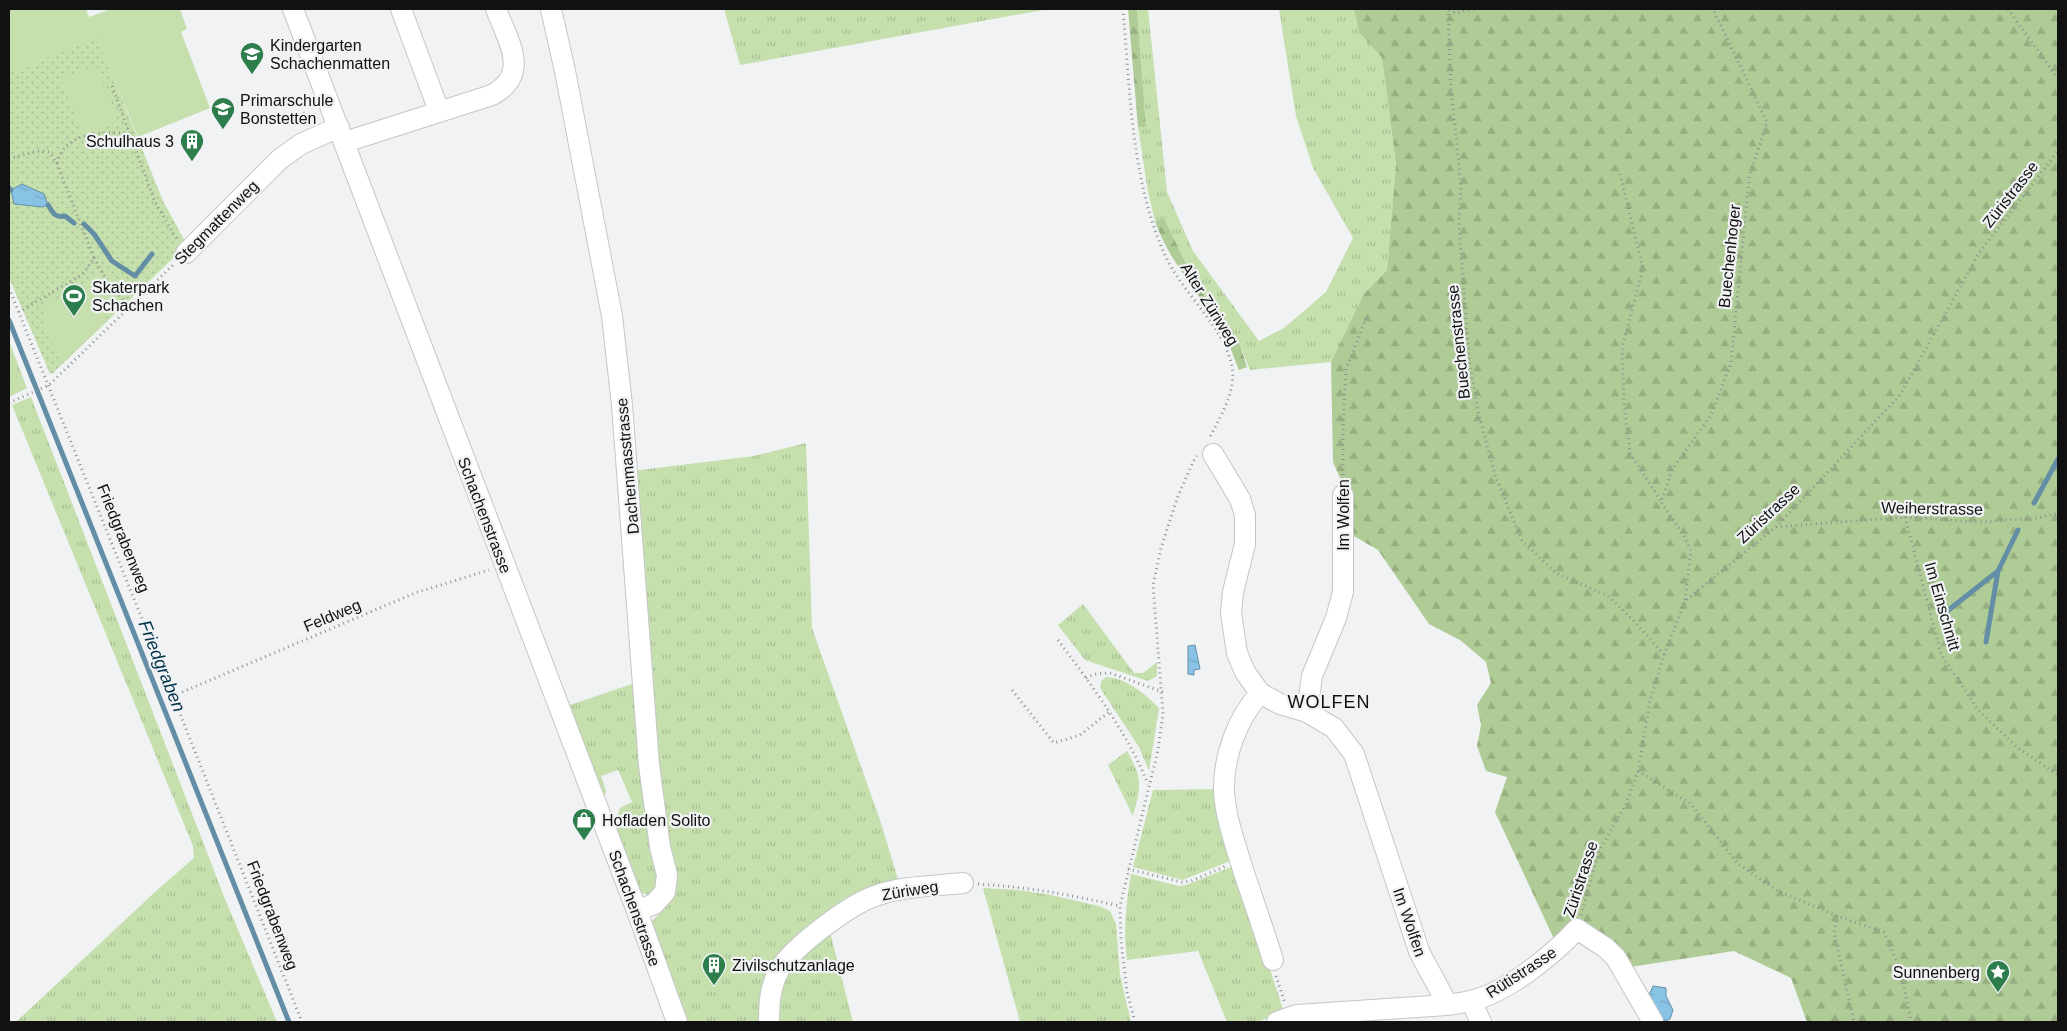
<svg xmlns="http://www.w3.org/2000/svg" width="2067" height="1031" font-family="Arial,sans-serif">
<defs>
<pattern id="grass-tufts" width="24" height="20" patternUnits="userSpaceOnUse" patternTransform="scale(1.25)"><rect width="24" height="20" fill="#c5e0ad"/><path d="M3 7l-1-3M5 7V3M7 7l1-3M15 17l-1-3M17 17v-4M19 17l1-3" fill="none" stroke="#a8bf94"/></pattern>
<pattern id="forest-firs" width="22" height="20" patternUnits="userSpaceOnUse" patternTransform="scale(1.25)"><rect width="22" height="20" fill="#afcc96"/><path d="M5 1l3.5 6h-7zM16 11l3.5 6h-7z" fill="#96ae80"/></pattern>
<pattern id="park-dots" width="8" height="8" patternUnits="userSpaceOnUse" patternTransform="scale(1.25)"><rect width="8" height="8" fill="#c5e0ad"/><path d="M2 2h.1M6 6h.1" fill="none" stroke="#a8bf94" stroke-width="1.8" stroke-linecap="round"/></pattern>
<pattern id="water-ripples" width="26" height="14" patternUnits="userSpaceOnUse" patternTransform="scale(1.25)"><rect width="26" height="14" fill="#88c3e6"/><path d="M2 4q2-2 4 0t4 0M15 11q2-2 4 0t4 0" fill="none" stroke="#74a6c4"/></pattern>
</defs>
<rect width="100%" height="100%" fill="#f0f2f4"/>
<path fill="url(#grass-tufts)" d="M724 9H1049L740 65Z
M1137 9H1148L1167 192 1193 251 1259 341 1284 328 1326 292 1353 238 1313 168 1296 116 1279 9H1354L1359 32 1382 58 1396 164 1387 270 1363 295 1331 362 1250 370 1240 345 1196 284 1164 218 1155 221 1148 192 1138 127H1146Z
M9 341 27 388 9 397Z
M31 397 225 899 277 1022H16L156 891 194 858 193 846 12 405Z
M806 443 812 628 881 823 900 886 788 954 765 1022H687L652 922 671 899 632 471 754 456Z
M1083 604 1134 673H1143L1157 662V676L1148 681 1085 660 1058 625Z
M1106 677C1128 679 1144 693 1159 708L1149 771 1139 747 1100 688 1102 680Z
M638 682 661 875 653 894 648 895 642 893 638 887 614 826 620 808 632 802 618 770 601 776 606 791 604 799 567 706Z
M1127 751C1143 778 1141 787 1133 816L1108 765Z
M1217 789 1235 859 1183 880 1133 867 1153 790Z
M1236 865 1284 1012 1257 1022H1227L1198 951 1127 960C1123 930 1126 903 1131 874L1179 886 1186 885Z
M983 888 1018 890 1051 895 1099 906 1110 911 1116 924 1120 975 1131 1022H1020Z
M829 928 853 1022H773L781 977Z"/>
<path fill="url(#forest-firs)" d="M1128 9H1137L1146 127H1138Z
M1354 9H2058V1022H1807L1791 978 1734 951 1630 967 1577 929 1554 939 1495 812 1507 777 1486 771 1477 746 1481 725 1477 705 1491 683 1486 662 1460 640 1429 624 1378 550 1352 535V505L1333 462 1331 362 1363 295 1387 270 1396 164 1382 58 1359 32Z
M1164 218 1196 284 1240 345 1247 367 1239 370C1234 359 1231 347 1225 337 1204 297 1170 265 1155 221Z"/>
<path fill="url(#park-dots)" d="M97 37 163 201 187 245 53 373 50 374 9 278V73Z"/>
<path fill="#c5e0ad" d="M9 9H86L89 17 111 9H180L187 29 181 32 210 108 138 137 97 38 9 73Z
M96 65 118 121 83 135 61 79Z
M112 273 122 288 124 296 104 314 108 319 61 364 42 319 44 306 101 274 107 275Z"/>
<path fill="url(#water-ripples)" stroke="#648ea6" d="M22 184 44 194 48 205 43 207 14 204 11 190Z
M1195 645 1200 669 1194 670V675L1188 674V646Z
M1653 986 1666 988V996L1673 1010 1670 1019 1664 1022 1649 995Z"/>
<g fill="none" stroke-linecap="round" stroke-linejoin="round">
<path stroke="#648ea6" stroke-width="5" d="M9 188 11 190
M48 205C53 213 55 218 65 216L74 223
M84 224 94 234 112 261 135 276 152 254
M9 320 289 1022
M2034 503 2058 459
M1946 612 1998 571
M1986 642 1998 571 2018 530"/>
<g stroke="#c4c6c7" stroke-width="22">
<path id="minor" d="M293 9 637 911 677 1022
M401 9 439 111
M551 9 565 71 612 316 622 405 649 765 660 847 667 875 665 892 654 904 637 911
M345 142 492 95C531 74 508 41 496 9
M186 253 280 159 301 144 339 127
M1213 454 1240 499 1245 515V544L1233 592 1231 613 1237 653 1245 672 1260 693 1280 704 1307 712 1334 728 1354 754 1419 951C1428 970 1439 986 1447 1005
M1260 693C1237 719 1223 757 1224 792 1226 820 1236 846 1244 873 1254 902 1264 931 1273 960
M1307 712 1312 676 1336 618 1343 592V495
M1471 1001 1481 1022
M769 1022C769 1004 770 987 779 970 794 946 849 905 875 896 902 886 935 886 963 883
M1277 1022 1297 1015 1447 1005C1455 1004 1462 1003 1470 1001 1506 993 1552 956 1577 929L1606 948 1616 958 1653 1022"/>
</g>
<path stroke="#8f9092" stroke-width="3" stroke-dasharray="1 4" stroke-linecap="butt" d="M1123 9C1130 90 1131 180 1165 255 1181 291 1221 324 1231 362 1238 389 1222 413 1210 437
M1448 9 1451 88 1461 186 1459 224 1469 359 1478 411 1495 475 1522 541 1556 573 1608 596 1632 619 1664 655
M2008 9 2058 79
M1449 10 1456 13 1474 9
M112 86 155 202 177 240
M280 122 302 113 315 115
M9 159 37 151 49 152 57 164 94 258 83 274 19 312
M57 163C66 130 101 133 129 133
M1620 174 1643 268 1622 348 1624 405 1630 453 1661 501
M94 258 110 286 130 307
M9 288 173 696 302 1022
M9 403 49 385 175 263
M1343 480V428L1346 369 1367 316
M1905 517 1941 654 1978 710 2018 748 2058 775
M1776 527 1905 517 1977 522 2039 518 2058 513
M1685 600 1691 551 1684 536 1661 502 1672 470 1711 415 1731 363 1749 178 1767 122 1713 9
M1058 640C1092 686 1127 732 1148 784
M1086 678 1095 674 1110 673 1163 692
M1012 690 1054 743 1080 735 1109 712
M173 696 415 593 489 570
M1638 771 1691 804 1738 864 1778 891 1837 916 1884 932 1901 972 1911 1022
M1128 869 1182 882 1191 881 1226 866
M978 884C1028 887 1071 895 1120 906
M1581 915 1599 851 1626 804 1638 771 1650 701 1664 655 1685 601 1776 527 1900 395 1979 253 2058 151
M1837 916 1834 932 1854 1022
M1276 976 1285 1003
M1135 1022 1127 992 1121 940 1120 906 1158 750 1163 714 1153 585 1161 548 1178 496 1193 462 1197 456"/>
<use href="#minor" stroke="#fff" stroke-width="20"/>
</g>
<defs>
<g id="school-pin" transform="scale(1.25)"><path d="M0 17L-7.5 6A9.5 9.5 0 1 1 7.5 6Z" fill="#2e7d4d" stroke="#f0f2f4"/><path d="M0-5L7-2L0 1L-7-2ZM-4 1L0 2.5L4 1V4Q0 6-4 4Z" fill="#fff"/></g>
<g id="building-pin" transform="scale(1.25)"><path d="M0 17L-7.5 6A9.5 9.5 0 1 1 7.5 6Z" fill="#2e7d4d" stroke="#f0f2f4"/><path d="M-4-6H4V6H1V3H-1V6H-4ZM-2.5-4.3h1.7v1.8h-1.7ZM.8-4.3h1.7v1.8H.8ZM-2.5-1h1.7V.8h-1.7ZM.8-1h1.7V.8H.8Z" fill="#fff"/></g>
<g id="stadium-pin" transform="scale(1.25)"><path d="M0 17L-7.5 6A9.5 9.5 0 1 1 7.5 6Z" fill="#2e7d4d" stroke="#f0f2f4"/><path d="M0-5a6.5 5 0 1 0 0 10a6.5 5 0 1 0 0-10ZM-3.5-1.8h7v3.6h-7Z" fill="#fff"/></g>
<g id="shop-pin" transform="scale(1.25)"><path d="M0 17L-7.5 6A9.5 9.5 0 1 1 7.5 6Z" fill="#2e7d4d" stroke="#f0f2f4"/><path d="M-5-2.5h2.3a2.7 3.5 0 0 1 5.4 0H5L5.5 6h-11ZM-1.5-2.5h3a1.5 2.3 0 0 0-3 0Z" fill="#fff"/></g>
<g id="sight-pin" transform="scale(1.25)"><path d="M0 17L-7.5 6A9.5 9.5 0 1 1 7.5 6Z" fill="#2e7d4d" stroke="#f0f2f4"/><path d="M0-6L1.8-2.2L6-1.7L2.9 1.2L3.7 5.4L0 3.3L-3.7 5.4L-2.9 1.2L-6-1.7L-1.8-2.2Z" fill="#fff"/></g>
</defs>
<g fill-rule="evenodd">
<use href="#school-pin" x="252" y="54"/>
<use href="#school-pin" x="223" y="109"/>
<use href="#building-pin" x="192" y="141"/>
<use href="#stadium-pin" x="74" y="296"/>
<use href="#shop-pin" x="584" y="820"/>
<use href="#building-pin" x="714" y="965"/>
<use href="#sight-pin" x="1998" y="972"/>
</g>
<g text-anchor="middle" stroke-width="4.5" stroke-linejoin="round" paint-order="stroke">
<g font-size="16" fill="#111112" stroke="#f0f2f4" text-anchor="start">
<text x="270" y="51">Kindergarten<tspan x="270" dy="18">Schachenmatten</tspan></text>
<text x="240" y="106">Primarschule<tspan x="240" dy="18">Bonstetten</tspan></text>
<text x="174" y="147" text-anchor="end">Schulhaus 3</text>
<text x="92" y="293">Skaterpark<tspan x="92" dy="18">Schachen</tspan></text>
<text x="602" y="826">Hofladen Solito</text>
<text x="732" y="971">Zivilschutzanlage</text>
<text x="1980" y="978" text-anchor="end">Sunnenberg</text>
</g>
<g font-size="16" fill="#111112" stroke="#f0f2f4">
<text transform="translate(2010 194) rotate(-52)" y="6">Züristrasse</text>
<text transform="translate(216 222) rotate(-45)" y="6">Stegmattenweg</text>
<text transform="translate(1729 256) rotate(-84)" y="6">Buechenhoger</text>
<text transform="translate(1210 304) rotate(58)" y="6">Alter Züriweg</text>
<text transform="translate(1458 342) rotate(-96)" y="6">Buechenstrasse</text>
<text transform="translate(627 466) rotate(-95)" y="6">Dachenmasstrasse</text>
<text transform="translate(1932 508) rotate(1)" y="6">Weiherstrasse</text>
<text transform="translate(1768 513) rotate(-43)" y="6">Züristrasse</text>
<text transform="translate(485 515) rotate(69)" y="6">Schachenstrasse</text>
<text transform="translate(1343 515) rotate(-90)" y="6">Im Wolfen</text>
<text transform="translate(124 538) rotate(68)" y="6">Friedgrabenweg</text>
<text transform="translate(1943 606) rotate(74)" y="6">Im Einschnitt</text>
<text transform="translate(332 615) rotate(-23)" y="6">Feldweg</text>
<text transform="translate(1580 879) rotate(-72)" y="6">Züristrasse</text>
<text transform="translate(910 890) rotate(-9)" y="6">Züriweg</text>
<text transform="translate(635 908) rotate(70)" y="6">Schachenstrasse</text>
<text transform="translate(273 915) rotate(69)" y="6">Friedgrabenweg</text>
<text transform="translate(1410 922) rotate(71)" y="6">Im Wolfen</text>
<text transform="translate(1521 972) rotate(-33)" y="6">Rütistrasse</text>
</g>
<g font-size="18" font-style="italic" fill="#003249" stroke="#f0f2f4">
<text transform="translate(162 666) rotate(68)" y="6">Friedgraben</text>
</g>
<g font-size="18" letter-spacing="1" fill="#111112" stroke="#f0f2f4">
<text x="1329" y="708">WOLFEN</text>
</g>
</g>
<rect width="2067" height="1031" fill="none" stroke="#111112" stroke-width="20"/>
</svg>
